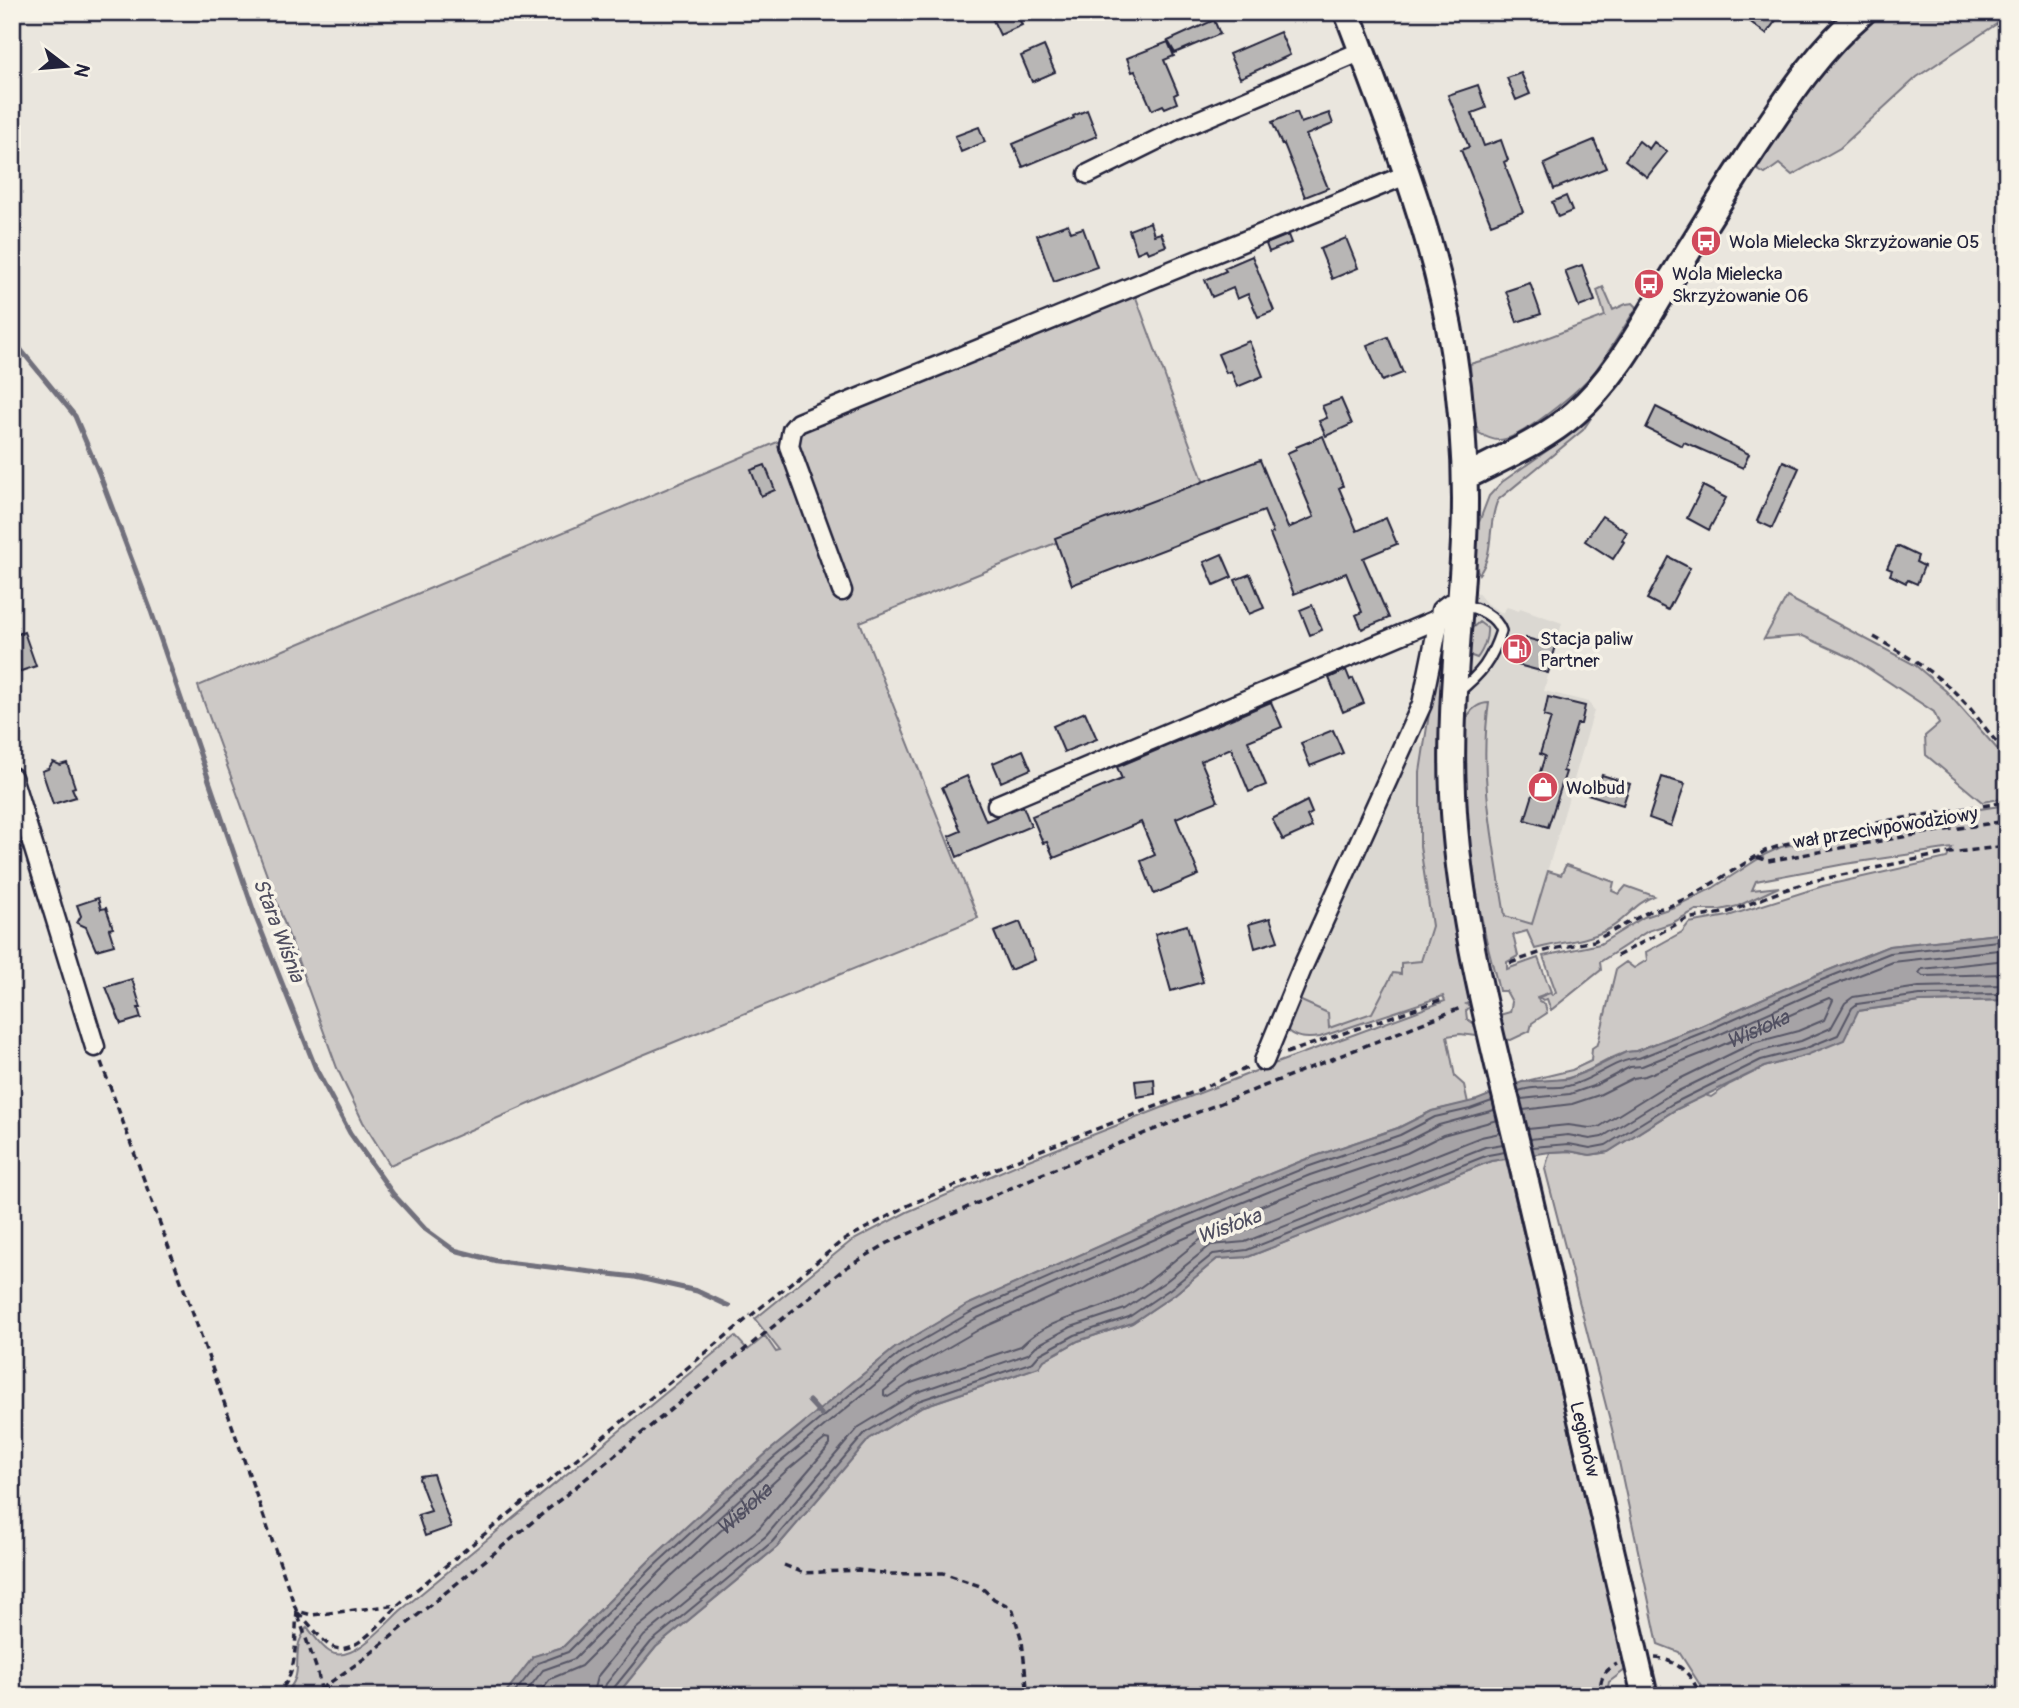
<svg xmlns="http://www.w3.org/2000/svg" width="2019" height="1708" font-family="Pangolin,sans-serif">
<rect width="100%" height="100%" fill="#eae6de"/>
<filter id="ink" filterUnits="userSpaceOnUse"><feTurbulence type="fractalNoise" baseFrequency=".0143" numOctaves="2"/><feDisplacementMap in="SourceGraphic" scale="14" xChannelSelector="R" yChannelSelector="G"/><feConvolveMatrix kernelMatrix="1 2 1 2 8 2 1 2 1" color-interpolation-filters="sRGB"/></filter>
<g filter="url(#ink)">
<path fill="#dbd8d2" d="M1470 584 1486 603 1502 613 1507 607 1519 611 1520 608 1562 623 1544 691 1589 702 1594 711 1532 924 1505 916 1490 827 1486 778 1485 727 1489 703H1482L1467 717 1466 659Z
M1413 742 1423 744 1444 977 1393 973 1373 1013 1329 1028 1291 1019Z"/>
<path fill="#cdc9c6" stroke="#787680" stroke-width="2" d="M1877 12H2007V17L1917 77 1840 148 1792 175 1779 164 1765 174 1751 166 1843 41Z
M1603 287 1613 310 1626 304 1633 303 1637 307C1623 328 1610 351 1595 371 1581 389 1521 440 1499 440 1493 440 1484 436 1479 433L1474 421 1470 364 1501 355 1605 316 1597 290Z
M1134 292 1204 483 860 622 978 918 628 1061 390 1165 363 1122 337 1068 198 686Z
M1589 416 1591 418 1583 430 1498 500C1487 522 1495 554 1479 574L1475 565 1476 530 1489 496 1502 482 1565 438Z
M1787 597 1915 665 1946 691 2007 760V798L1982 802 1926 755 1925 736 1939 724 1934 712 1854 659 1803 636 1764 639Z
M1479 622 1487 628C1488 637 1483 651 1477 658L1469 655 1471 629Z
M1442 630H1446C1441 687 1436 745 1440 802 1444 864 1455 926 1467 987L1469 1002 1466 1004 1470 1006 1466 1011 1467 1019 1473 1023 1510 1012 1512 1002 1506 991H1499C1495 972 1489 953 1485 934 1472 875 1463 814 1464 753 1464 741 1462 727 1468 716 1472 708 1480 703 1489 703 1478 773 1494 846 1505 916L1532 924 1548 871 1561 875 1566 865 1614 882 1612 891 1619 894 1626 886 1654 896C1633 904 1626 921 1605 931 1583 942 1558 942 1535 949L1527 931 1513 935 1518 956 1507 962V969L1538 958 1551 992 1537 997 1539 1001 1545 1004 1547 1013 1532 1023 1530 1031 1511 1040 1460 1034 1447 1036 1455 1077 1464 1085 1468 1103 1432 1111 1398 1128 1304 1160 1181 1210 968 1305 895 1348 768 1452 650 1560 563 1647 534 1656 503 1696H282C304 1677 294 1665 299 1643 301 1637 305 1631 307 1627 313 1634 321 1647 330 1652 351 1665 386 1624 400 1611L735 1336 748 1350 765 1336 776 1352 780 1351 755 1319 850 1242 907 1212 1026 1161 1271 1065 1445 1001 1443 996 1320 1037C1307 1039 1292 1039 1285 1027L1413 742 1299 1000 1328 1013 1329 1028 1372 1013 1393 973 1401 974V963L1421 961 1432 926 1420 846V772Z
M2007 805V933L1889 946 1807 979 1701 1026 1636 1051C1612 1052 1592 1073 1568 1078 1553 1082 1537 1081 1522 1082L1572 1070 1591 1061 1592 1048 1598 1044 1616 969 1626 962 1634 968 1647 960 1646 952 1682 932 1689 923 1728 916 1823 886 1947 858 1952 848 1845 864 1756 881 1752 890 1779 887 1738 906 1720 910H1696L1672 923 1648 931 1600 962 1601 970 1551 1010 1547 999 1543 1000 1539 997 1550 993 1552 995 1556 992 1543 956 1600 944 1644 917 1674 907 1713 888 1766 854 1781 847 1926 817Z
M2007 1000V1696H1678L1702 1688 1679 1652 1658 1644 1612 1429 1545 1169 1550 1152 1569 1151 1590 1155 1608 1152 1675 1110 1705 1095 1711 1097 1730 1084 1764 1067 1807 1055 1858 1011 1920 1002Z
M1506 1159 1625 1670 1609 1682 1606 1696H616L656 1647 777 1547 869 1439 921 1407 1039 1367 1044 1360 1078 1341 1132 1323 1175 1294 1217 1259 1248 1257 1491 1161Z"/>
<path fill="#a6a3a6" stroke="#716f7b" stroke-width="2" d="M2007 933V1000L1920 1002 1858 1011 1844 1040 1807 1055 1764 1067 1675 1110 1608 1152 1590 1155 1569 1151 1550 1152 1491 1161 1248 1257 1217 1259 1175 1294 1132 1323 1078 1341 1044 1360 1039 1367 921 1407 869 1439 777 1547 656 1647 616 1696H503L534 1656 563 1647 650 1560 768 1452 895 1348 967 1305 1181 1210 1304 1160 1398 1128 1432 1111 1477 1100 1522 1082 1567 1079 1590 1070 1626 1052 1636 1051 1701 1026 1807 979 1889 946Z"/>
<path fill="#eae6de" d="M1517 1080 1535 1158 1507 1162 1490 1091Z"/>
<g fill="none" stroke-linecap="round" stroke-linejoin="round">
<g stroke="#575666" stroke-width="2">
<path d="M2007 960 1922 969 1919 973 1923 976 2007 974"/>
<path d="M1519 1091C1534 1085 1552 1089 1568 1086 1593 1081 1613 1060 1639 1058L1704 1032 1809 985 1890 953 2007 940"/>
<path d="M1521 1099 1570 1094 1596 1085 1630 1067 1642 1066 1707 1040 1813 993 1893 962 2007 949"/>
<path id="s1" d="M1523 1110 1572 1104 1599 1095 1633 1078 1645 1076 1711 1050 1817 1003 1829 998 1833 1000 1824 1020 1798 1031 1753 1043 1663 1087 1599 1127 1590 1128 1568 1125 1528 1129"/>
<path d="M1497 1120 1443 1135 1407 1153 1313 1185 1209 1227 1207 1231 1211 1234 1243 1231 1481 1137 1500 1133"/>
<path d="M1530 1139 1568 1135 1590 1139 1602 1137 1668 1096 1758 1052 1801 1041 1831 1028 1845 1003 1853 997 1919 987 2007 985"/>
<path d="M1532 1147 1569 1144 1590 1148 1606 1145 1672 1104 1761 1060 1804 1049 1838 1035 1852 1008 1857 1004 1920 995 2007 994"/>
<path d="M1201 1231 1205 1233 1204 1237C1176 1257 1151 1284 1120 1299 1087 1315 1048 1318 1021 1346L911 1383 888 1397 884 1395V1391L911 1369 980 1329Z"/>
<path d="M512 1696 538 1663 568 1652 655 1565 773 1458 900 1353 971 1312 1184 1217 1307 1167 1400 1135 1435 1117 1470 1109 1492 1101"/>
<path d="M523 1696 543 1670 574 1659 661 1571 778 1464 905 1360 975 1319 1187 1225 1310 1175 1404 1143 1439 1125 1494 1110"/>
<path id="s2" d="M536 1696 550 1679 581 1666 668 1579 785 1472 825 1439 830 1440V1445L759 1528 636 1629 597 1677 592 1696"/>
<path d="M602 1696 606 1684 644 1636 766 1536 859 1427 915 1393 1028 1354 1036 1346 1071 1327 1125 1309 1165 1282 1211 1245 1245 1242 1485 1147 1503 1144"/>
<path d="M611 1696 613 1689 651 1642 772 1542 865 1433 918 1401 1033 1362 1040 1354 1075 1335 1129 1317 1170 1289 1213 1254 1247 1250 1488 1155 1505 1152"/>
</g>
<path stroke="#716f7b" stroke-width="5" d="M12 336 21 350 75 416 99 473 151 611 255 915 316 1069 350 1133 393 1194 425 1229 454 1250 497 1261 635 1277 697 1291 729 1306
M809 1401 821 1414"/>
</g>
<path fill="#b8b6b5" stroke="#22223b" stroke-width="2" d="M989 12H1016L1022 25 1000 35Z
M1738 12H1782L1766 34Z
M1214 20 1220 34 1175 53 1168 41Z
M1280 32 1290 55 1240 78 1229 54Z
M1168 42 1174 56 1164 60 1178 93 1174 95 1177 103 1165 108 1163 105 1152 110 1135 71 1132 72 1127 58Z
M1044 46 1055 72 1032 82 1021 56Z
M1521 73 1530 94 1516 100 1507 78Z
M1478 85 1486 108 1472 113 1484 146 1501 140 1508 160 1504 162 1523 212 1491 224 1461 150 1469 147 1448 95Z
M1087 110 1097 136 1023 167 1013 144 1074 118 1073 116Z
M1297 112 1301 123 1329 113 1333 124 1306 135 1328 188 1305 197 1284 144 1282 145 1272 122Z
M979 127 985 142 961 152 955 136Z
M1594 140 1606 168 1554 189 1544 164 1559 157 1558 155Z
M1639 141 1649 149 1654 142 1667 152 1647 177 1625 160Z
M1566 196 1572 211 1558 217 1552 202Z
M1150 222 1154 235 1161 233 1166 246 1148 253 1146 249 1137 253 1129 230Z
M1068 224 1071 232 1083 228 1097 267 1054 282 1037 235Z
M1288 235 1291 243 1269 252 1266 244Z
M1346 238 1358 268 1332 279 1320 249Z
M1252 256 1274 311 1258 317 1248 294 1237 299 1233 288 1212 297 1205 280 1226 271 1224 268Z
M1582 265 1595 301 1579 307 1565 271Z
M1530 283 1541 314 1517 322 1506 291Z
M1388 337 1403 373 1382 381 1367 345Z
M1249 341 1263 376 1237 387 1231 371 1226 373 1218 354Z
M1341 399 1352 424 1326 436 1319 421 1327 418 1322 406Z
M1656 407 1749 454 1743 468 1684 442 1682 446 1646 428Z
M1323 436 1343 486 1339 488 1357 531 1386 518 1397 544 1363 558 1389 618 1362 629 1356 615 1362 612 1346 573 1294 594 1270 534 1273 533 1264 511 1072 585 1055 538 1260 460 1288 528 1314 517 1287 453 1296 449V447Z
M1783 461 1799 468 1772 528 1757 521Z
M765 465 775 490 761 496 751 470Z
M1703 486 1726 498 1709 530 1687 518Z
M1602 516 1627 532 1622 540 1624 542 1613 559 1585 541Z
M1897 546 1918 556 1916 562 1924 566 1917 584 1908 580 1906 583 1890 575 1892 570 1887 568Z
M1222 554 1232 577 1214 585 1204 562Z
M1669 557 1690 568 1668 610 1647 599Z
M1250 574 1264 608 1249 614 1235 580Z
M1312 605 1322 630 1310 635 1300 610Z
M24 632 36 666 12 674V636Z
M1526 638 1556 646 1548 673 1518 665Z
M1346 670 1350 680 1353 678 1364 703 1343 712 1329 678Z
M1548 697 1585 706 1581 724H1577L1563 771 1566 772 1548 827 1525 820 1545 756 1540 754 1551 718 1544 716Z
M1271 702 1282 727 1248 741 1266 785 1249 792 1231 748 1201 761 1218 801 1176 818 1199 875 1154 894 1141 861 1155 855 1141 822 1054 858 1047 842 1043 843 1032 816 1122 779 1117 767Z
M1085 712 1097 739 1064 752 1053 726Z
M1333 730 1343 753 1310 766 1301 743Z
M1023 750 1031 769 1001 782 993 763Z
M53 762 60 765 67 763 75 787 72 788 76 797 53 804 42 771 48 769Z
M1602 775 1630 784 1623 805 1588 794 1593 779 1599 782Z
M967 776 986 821 1023 806 1031 826 957 857 949 836 961 831 942 787Z
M1662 777 1685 784 1671 826 1649 818Z
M1307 801 1312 813 1307 816 1312 827 1283 840 1272 819Z
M98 898 101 909 106 908 113 928 109 929 114 945 96 950 86 927 77 923 81 916 77 905Z
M1270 918 1278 941 1255 948 1249 924Z
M1020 922 1035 960 1010 970 994 932Z
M1187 925 1203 982 1171 991 1155 934Z
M132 979 141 1008H138L141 1018 121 1024 106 987Z
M1154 1079 1155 1094 1137 1097 1135 1081Z
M433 1474 451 1527 425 1536 418 1515 431 1511 419 1479 420 1476Z"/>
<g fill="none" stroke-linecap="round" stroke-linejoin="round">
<g stroke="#22223b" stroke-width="14">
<path id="lane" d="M1457 693C1482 673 1491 661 1501 631 1496 616 1478 608 1463 605"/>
</g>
<g stroke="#22223b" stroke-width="23">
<path id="street" d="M1088 174 1181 128 1362 51
M842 591 789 446 792 430 798 423 1406 175
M12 777 95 1047
M997 805 1438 619
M1264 1061 1303 966 1422 704 1441 610 1449 604H1459"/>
</g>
<g stroke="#22223b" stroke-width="30">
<path id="secondary" d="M1347 12C1387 118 1436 238 1453 350 1463 413 1467 478 1464 541 1460 626 1449 709 1453 793 1458 925 1497 1055 1526 1182
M1465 477C1502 458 1543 441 1575 413 1614 379 1639 332 1665 289 1697 237 1728 186 1762 136 1792 91 1822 47 1863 12"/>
</g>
<path stroke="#22223b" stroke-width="3.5" stroke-dasharray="7 5" stroke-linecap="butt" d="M1874 637C1909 657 1942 676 1969 707 1982 723 1993 739 2007 754
M1757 857 1768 861 1925 833 2007 821
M1617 956 1686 919 1729 912 1784 890 1813 881 1942 854 2007 846
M1510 963 1548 950 1594 941 1650 911 1670 906 1695 894 1765 851 1785 844 1891 820 2007 802
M1286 1053 1443 999
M101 1062 200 1333 318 1673 321 1690 319 1696
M784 1565 804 1573 858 1570 891 1574 943 1573 980 1586 994 1599 1012 1608 1022 1641 1028 1696
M298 1613C309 1622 318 1637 329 1645 351 1661 382 1621 397 1607
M1655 1658C1676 1659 1695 1676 1699 1696
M275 1696C300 1674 294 1642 297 1611L312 1615 398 1605 842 1241 909 1205 1033 1153 1194 1092 1249 1067
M311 1696 365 1658 844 1269 888 1243 1042 1174 1463 1007
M1600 1696C1600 1679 1602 1672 1617 1664"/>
<use href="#lane" stroke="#f7f3e8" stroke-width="9"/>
<use href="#street" stroke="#f7f3e8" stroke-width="18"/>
<use href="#secondary" stroke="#f7f3e8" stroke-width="24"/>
<g stroke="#22223b" stroke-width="30" stroke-linecap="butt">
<g id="secondary-bridge">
<path id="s3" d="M1526 1182 1644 1692"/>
</g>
</g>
<use href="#secondary-bridge" stroke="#f7f3e8" stroke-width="24"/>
</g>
</g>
<defs>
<g id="bus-disc" transform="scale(1.575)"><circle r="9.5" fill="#d1495b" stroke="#f7f3e8"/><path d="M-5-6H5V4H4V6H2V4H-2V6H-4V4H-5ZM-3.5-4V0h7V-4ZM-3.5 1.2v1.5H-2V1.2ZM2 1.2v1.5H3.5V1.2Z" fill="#fff"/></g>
<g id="fuel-disc" transform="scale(1.575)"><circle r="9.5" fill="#d1495b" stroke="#f7f3e8"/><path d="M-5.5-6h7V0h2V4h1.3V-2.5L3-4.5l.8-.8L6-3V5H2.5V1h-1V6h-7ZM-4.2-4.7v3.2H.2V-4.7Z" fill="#fff"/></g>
<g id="shop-disc" transform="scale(1.575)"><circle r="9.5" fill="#d1495b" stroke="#f7f3e8"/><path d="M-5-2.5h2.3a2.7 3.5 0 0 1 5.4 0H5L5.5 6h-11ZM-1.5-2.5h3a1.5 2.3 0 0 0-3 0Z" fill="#fff"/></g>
</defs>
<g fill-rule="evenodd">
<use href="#bus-disc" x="1706" y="241"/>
<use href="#bus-disc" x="1649" y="284"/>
<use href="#fuel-disc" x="1517" y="649"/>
<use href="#shop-disc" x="1543" y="787"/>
</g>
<g text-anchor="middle" stroke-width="7" stroke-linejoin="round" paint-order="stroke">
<g font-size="19" fill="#22223b" stroke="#f7f3e8" text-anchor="start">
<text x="1729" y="248">Wola Mielecka Skrzyżowanie 05</text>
<text x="1672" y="280">Wola Mielecka<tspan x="1672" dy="22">Skrzyżowanie 06</tspan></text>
<text x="1540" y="645">Stacja paliw<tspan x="1540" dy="22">Partner</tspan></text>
<text x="1566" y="794">Wolbud</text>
</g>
<g font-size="19" fill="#22223b" stroke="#f7f3e8">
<text transform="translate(1885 827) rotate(-9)" y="7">wał przeciwpowodziowy</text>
<text dy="7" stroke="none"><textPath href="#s3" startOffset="264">Legionów</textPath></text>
</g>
<g font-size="21" font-style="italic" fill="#504f60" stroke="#f7f3e8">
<text transform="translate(279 930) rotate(69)" y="7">Stara Wiśnia</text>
<text dy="7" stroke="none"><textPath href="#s1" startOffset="250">Wisłoka</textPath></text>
<text transform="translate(1229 1226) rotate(-20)" y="7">Wisłoka</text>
<text dy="7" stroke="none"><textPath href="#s2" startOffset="282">Wisłoka</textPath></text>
</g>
</g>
<rect width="2019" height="1708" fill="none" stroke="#f7f3e8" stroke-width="42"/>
<rect x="21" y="21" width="1977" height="1666" fill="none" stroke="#22223b" stroke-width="2.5" filter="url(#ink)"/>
<g transform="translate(66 66) rotate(106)" stroke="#f7f3e8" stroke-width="5" paint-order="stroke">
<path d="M0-5L12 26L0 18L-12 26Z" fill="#22223b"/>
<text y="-10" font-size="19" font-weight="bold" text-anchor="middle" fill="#22223b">N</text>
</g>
</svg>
